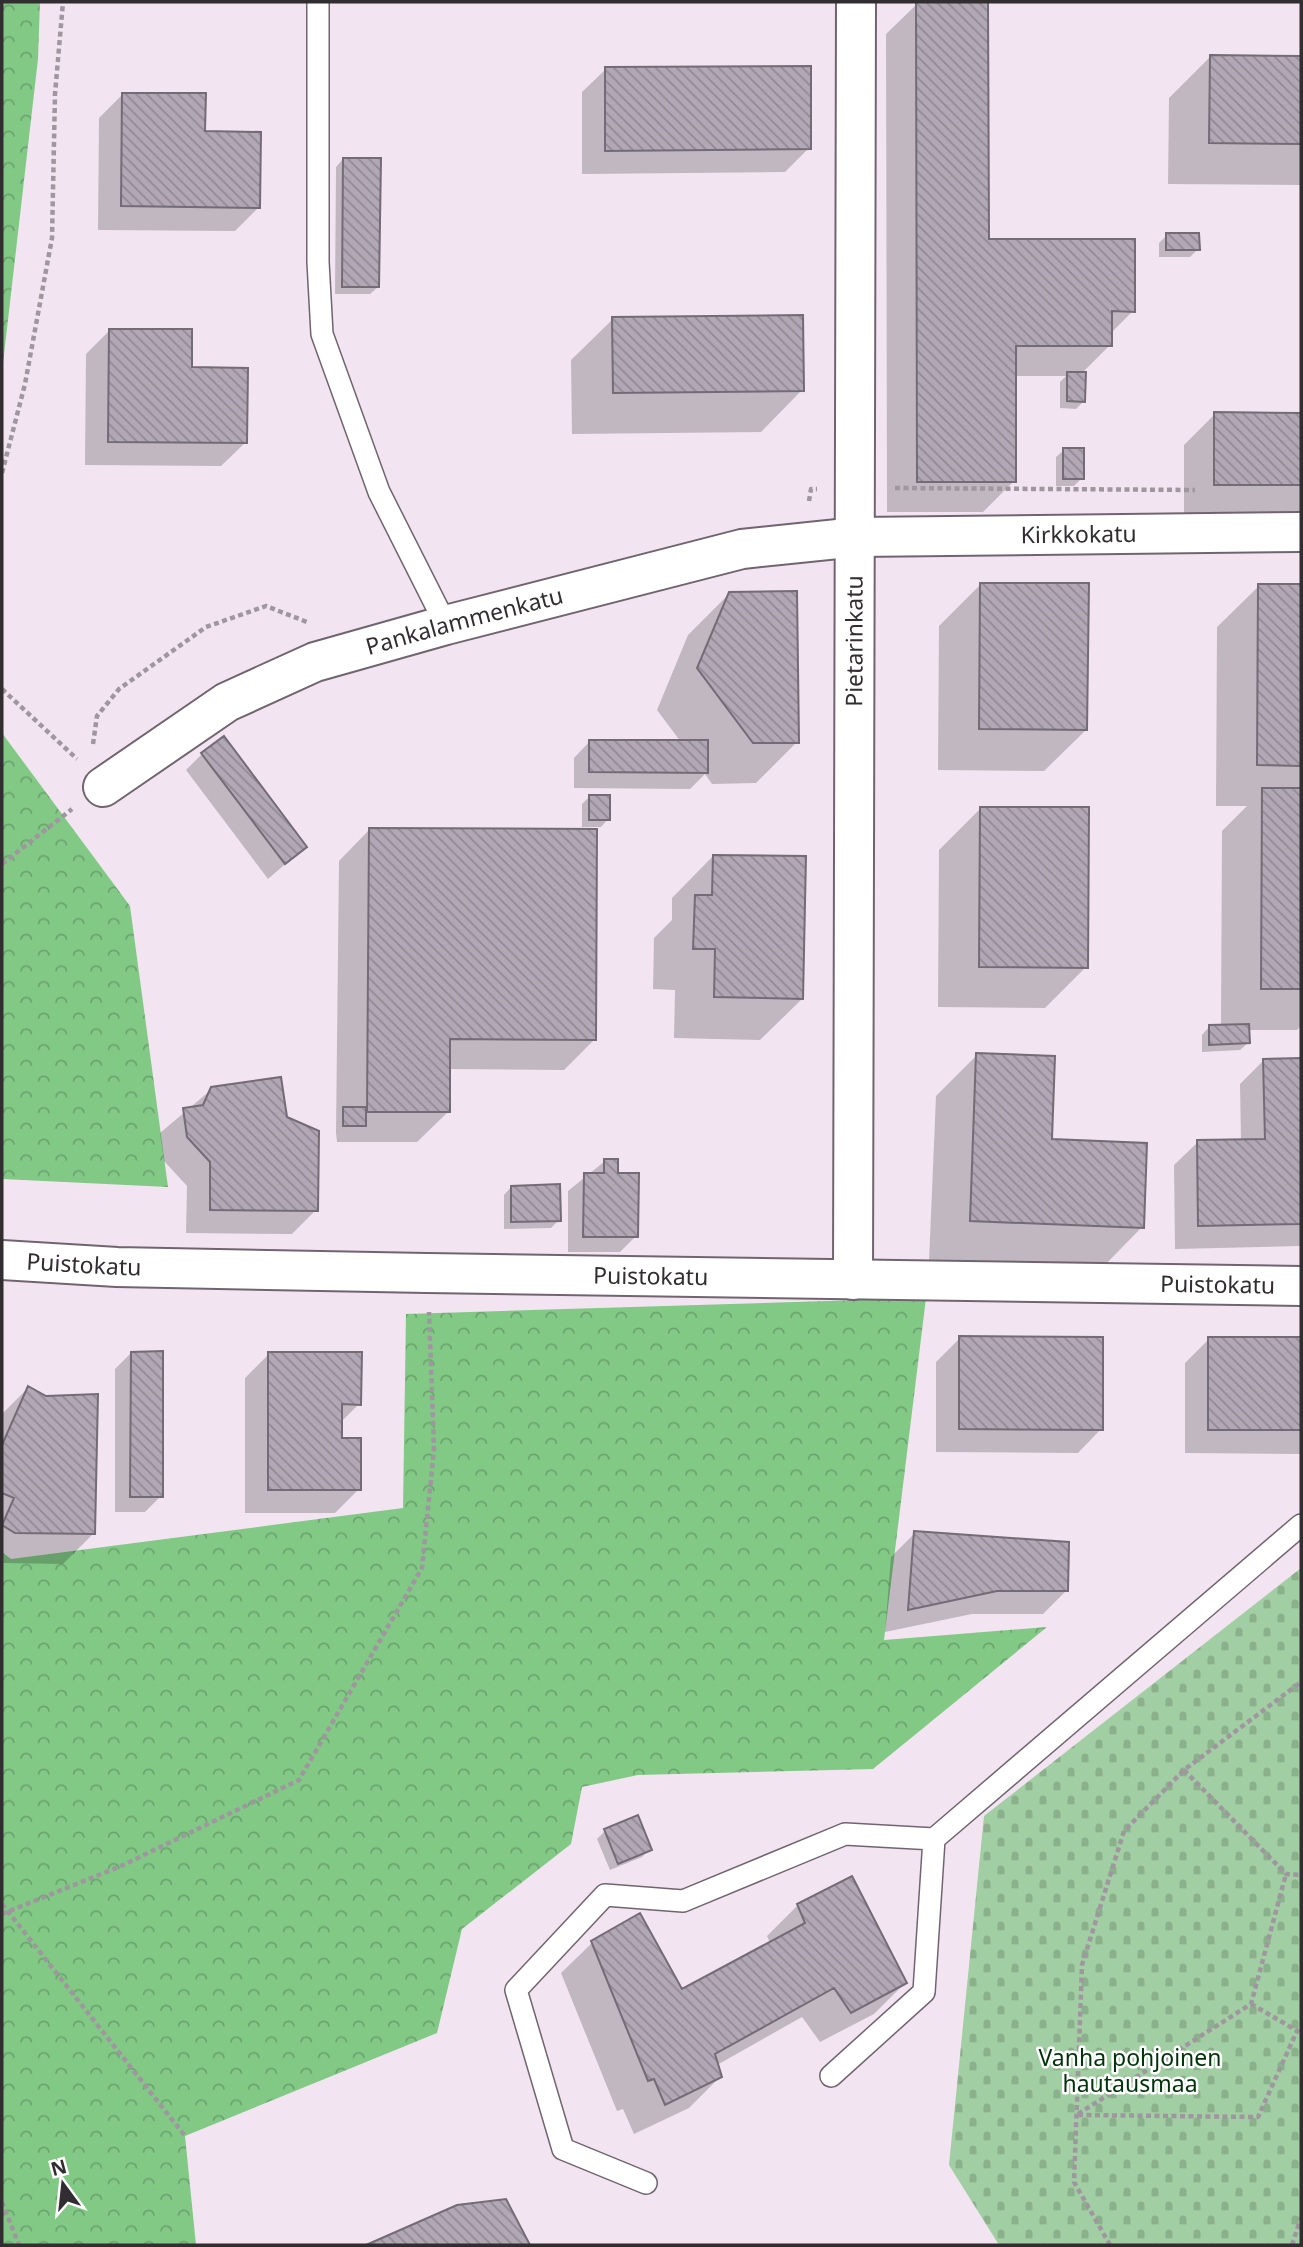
<svg xmlns="http://www.w3.org/2000/svg" width="1303" height="2247" font-family="'Noto Sans',sans-serif">
<defs>
<pattern id="forest-crowns" width="20" height="18" patternUnits="userSpaceOnUse" patternTransform="scale(1.75)"><rect width="20" height="18" fill="#82c986"/><path d="M2 6a3 3 0 1 1 6 0M12 15a3 3 0 1 1 6 0" fill="none" stroke="#6ba46e"/></pattern>
<pattern id="cemetery-stones" width="16" height="16" patternUnits="userSpaceOnUse" patternTransform="scale(1.75)"><rect width="16" height="16" fill="#a1cea2"/><path d="M2 7V4a2 2 0 0 1 4 0v3zM10 15v-3a2 2 0 0 1 4 0v3z" fill="#8bb18c"/></pattern>
<pattern id="building-back-hatch" width="6" height="6" patternUnits="userSpaceOnUse" patternTransform="scale(1.75)"><rect width="6" height="6" fill="#b2a8b5"/><path d="M-1 5l2 2M0 0l6 6M5-1l2 2" fill="none" stroke="#918994"/></pattern>
</defs>
<rect width="100%" height="100%" fill="#f2e5f1"/>
<path fill="url(#forest-crowns)" d="M2 2H40L38 59 2 372Z
M2 733 130 906 168 1187 2 1179Z
M926 1298 884 1640 1047 1627 873 1769 638 1775 582 1787 571 1844 462 1929 437 2033 185 2136 196 2245H2V1552L11 1559 403 1508 406 1314Z"/>
<path fill="url(#cemetery-stones)" d="M1301 1568V2245H999L949 2165 984 1816Z"/>
<path fill="#0003" d="M917 4 987 241 1133 311 1110 334V345L1084 371V401L1076 409 1060 408V382L1066 376H1014V481L983 512H887L886 34Z
M1210 57 1301 58V185L1168 184 1169 98Z
M606 69 809 148 785 172 582 174V92Z
M123 94 204 133 259 207 235 231 98 230 99 118Z
M343 159 378 287 370 294H335L336 167Z
M1167 235 1198 249 1190 257H1159V243Z
M613 319 802 390 761 432 572 434 571 360Z
M110 330 245 443 221 466 85 465 86 354Z
M1215 414 1301 415V515H1184V445Z
M1064 450 1082 478 1074 486H1056V457Z
M980 585 1086 730 1044 771 938 770 939 626Z
M1259 586H1301V1026L1297 1030H1247L1248 1043 1240 1050 1202 1052V1035L1209 1027H1221L1222 831 1247 806H1216L1217 627Z
M729 594 797 742 756 783 712 784 705 774 690 789 574 788V758L590 741 681 742 657 710 688 635Z
M202 754 305 847 268 879 186 770Z
M590 796 608 819 601 827H582V804Z
M980 809 1086 967 1045 1008 938 1007 939 850Z
M369 830 595 1039 564 1070 448 1069V1112L417 1142H337L336 1133 339 861Z
M713 856 802 999 760 1040 674 1038 675 990 653 989 654 938 672 920V898Z
M977 1055 1050 1141 1142 1227 1101 1269 929 1262 936 1096Z
M1264 1060H1301V1246L1175 1249 1174 1165 1198 1142 1241 1141 1240 1084Z
M212 1089 285 1119 316 1210 292 1234 186 1233 187 1186 164 1161 160 1133Z
M605 1161 616 1175 636 1236 620 1252H568V1191Z
M511 1187 559 1220 551 1228 504 1229V1195Z
M960 1338 1101 1429 1078 1453 936 1452V1362Z
M1209 1339H1301V1454L1185 1453V1363Z
M131 1353 161 1496 145 1512H115V1369Z
M269 1354 359 1404 340 1423V1440L359 1489 335 1513H245V1378Z
M28 1388 94 1533 63 1564 2 1563V1414Z
M915 1533 1067 1590 1043 1614H972L885 1632 891 1557Z
M605 1831 650 1849 642 1857 610 1870 597 1839Z
M798 1905 905 1983 874 2014 820 2042 802 2017 717 2065 720 2077 689 2108 634 2134 623 2109 617 2111 561 1973 592 1943 681 1991 770 1943 767 1936Z
M505 2200 528 2245H371L458 2206Z"/>
<path fill="url(#building-back-hatch)" stroke="#736b76" stroke-width="2" d="M916 2H988L989 239H1135V312L1112 311V346H1016V482H917Z
M1210 55 1301 56V144L1209 143Z
M811 66V149L605 151V67Z
M122 93H206L205 131 261 132 260 208 121 206Z
M343 158H381L379 287H342Z
M1166 233H1199L1200 250H1166Z
M803 315 804 391 613 393 612 317Z
M109 329H192V367L248 368 247 443 108 442Z
M1067 372H1086L1085 402 1067 401Z
M1214 412 1301 413V485H1214Z
M1063 448H1084V479H1063Z
M980 583H1089L1087 730 979 729Z
M1258 584H1301V766L1257 765Z
M797 591 799 743H753L697 668 729 592Z
M224 736 307 847 285 864 201 753Z
M589 740H708V773L589 772Z
M1262 788H1301V989H1261Z
M589 795H610V820H589Z
M980 807H1089L1088 968 979 967Z
M369 828 597 829 596 1040 450 1039V1112H367Z
M713 855 806 856 803 999 714 997 715 949H693L695 895H712Z
M1249 1024 1250 1043 1209 1045V1025Z
M976 1053 1055 1056 1052 1139 1147 1143 1144 1228 970 1221Z
M1301 1058V1224L1198 1226 1197 1140 1265 1139 1263 1059Z
M281 1077 287 1117 319 1131 318 1211 210 1210V1162L187 1137 183 1108 203 1105 211 1087Z
M343 1107H366V1126H343Z
M604 1159H618V1173H639L638 1237H583L584 1173H604Z
M560 1184 561 1221 511 1222V1186Z
M959 1336 1103 1337V1430L959 1429Z
M1208 1337H1301V1430H1208Z
M163 1351V1497H130L131 1352Z
M268 1352H362L361 1405 342 1404V1438H361V1490H268Z
M28 1386 46 1396 98 1394 95 1534 15 1533 2 1525 14 1498 2 1493V1445Z
M914 1531 1069 1542 1068 1591H997L908 1610Z
M638 1815 652 1850 618 1864 604 1829Z
M852 1876 907 1983 851 2013 834 1988 715 2054 722 2077 665 2105 654 2079 648 2081 591 1941 640 1913 682 1989 805 1923 797 1904Z
M506 2199 530 2245H366L457 2205Z"/>
<g fill="none" stroke-linecap="round" stroke-linejoin="round">
<g stroke="#70656f" stroke-width="24">
<path id="lane" d="M318 2V262L322 334 379 492 446 625
M831 2076 924 1992 934 1839 1301 1525
M646 2183 563 2149 516 1990 605 1895 683 1901 845 1834 934 1839"/>
</g>
<g stroke="#70656f" stroke-width="42">
<g id="street">
<path id="s1" d="M103 787 227 702 315 662 446 625 742 549 857 537 1301 532"/>
<path id="s2" d="M2 1260 117 1267 427 1273 1301 1286"/>
<path id="s3" d="M853 1280 856 2"/>
</g>
</g>
<path stroke="#9f969f" stroke-width="4.5" stroke-dasharray="5 3.5" stroke-linecap="butt" d="M2 473 25 384 52 238 55 94 63 2
M895 488 1195 490
M809 501 811 489H817
M2 689 77 759
M93 744 97 716 119 689 206 627 266 606 307 622
M2 864 72 809
M1184 1770 1286 1874 1301 1875
M2 1904 185 2136
M2 1914 121 1866 299 1780 422 1568 434 1449 429 1312
M1251 2004 1301 2033
M1078 2114 1251 2004 1286 1874
M1078 2115 1258 2117 1297 2031
M2 2202 19 2245
M1110 2245 1074 2182 1082 1965 1124 1831 1184 1770 1301 1682
M1292 2245 1301 2217"/>
<use href="#lane" stroke="#fff" stroke-width="21"/>
<use href="#street" stroke="#fff" stroke-width="38"/>
</g>
<g text-anchor="middle" stroke-width="5" stroke-linejoin="round" paint-order="stroke">
<g font-size="23" fill="#312d31" stroke="#fff">
<text dy="8" stroke="none"><textPath href="#s1" startOffset="1026">Kirkkokatu</textPath></text>
<text dy="8" stroke="none"><textPath href="#s1" startOffset="402">Pankalammenkatu</textPath></text>
<text dy="8" stroke="none"><textPath href="#s3" startOffset="639">Pietarinkatu</textPath></text>
<text dy="8" stroke="none"><textPath href="#s2" startOffset="82">Puistokatu</textPath></text>
<text dy="8" stroke="none"><textPath href="#s2" startOffset="649">Puistokatu</textPath></text>
<text dy="8" stroke="none"><textPath href="#s2" startOffset="1216">Puistokatu</textPath></text>
</g>
<g font-size="23" fill="#003408" stroke="#fff">
<text x="1130" y="2066">Vanha pohjoinen<tspan x="1130" dy="26">hautausmaa</tspan></text>
</g>
</g>
<rect width="1303" height="2247" fill="none" stroke="#312d31" stroke-width="7"/>
<g transform="translate(63 2184) rotate(345)" stroke="#ffffff" stroke-width="5" paint-order="stroke">
<path d="M0-5L12 26L0 18L-12 26Z" fill="#312d31"/>
<text y="-10" font-size="19" font-weight="bold" text-anchor="middle" fill="#312d31">N</text>
</g>
</svg>
